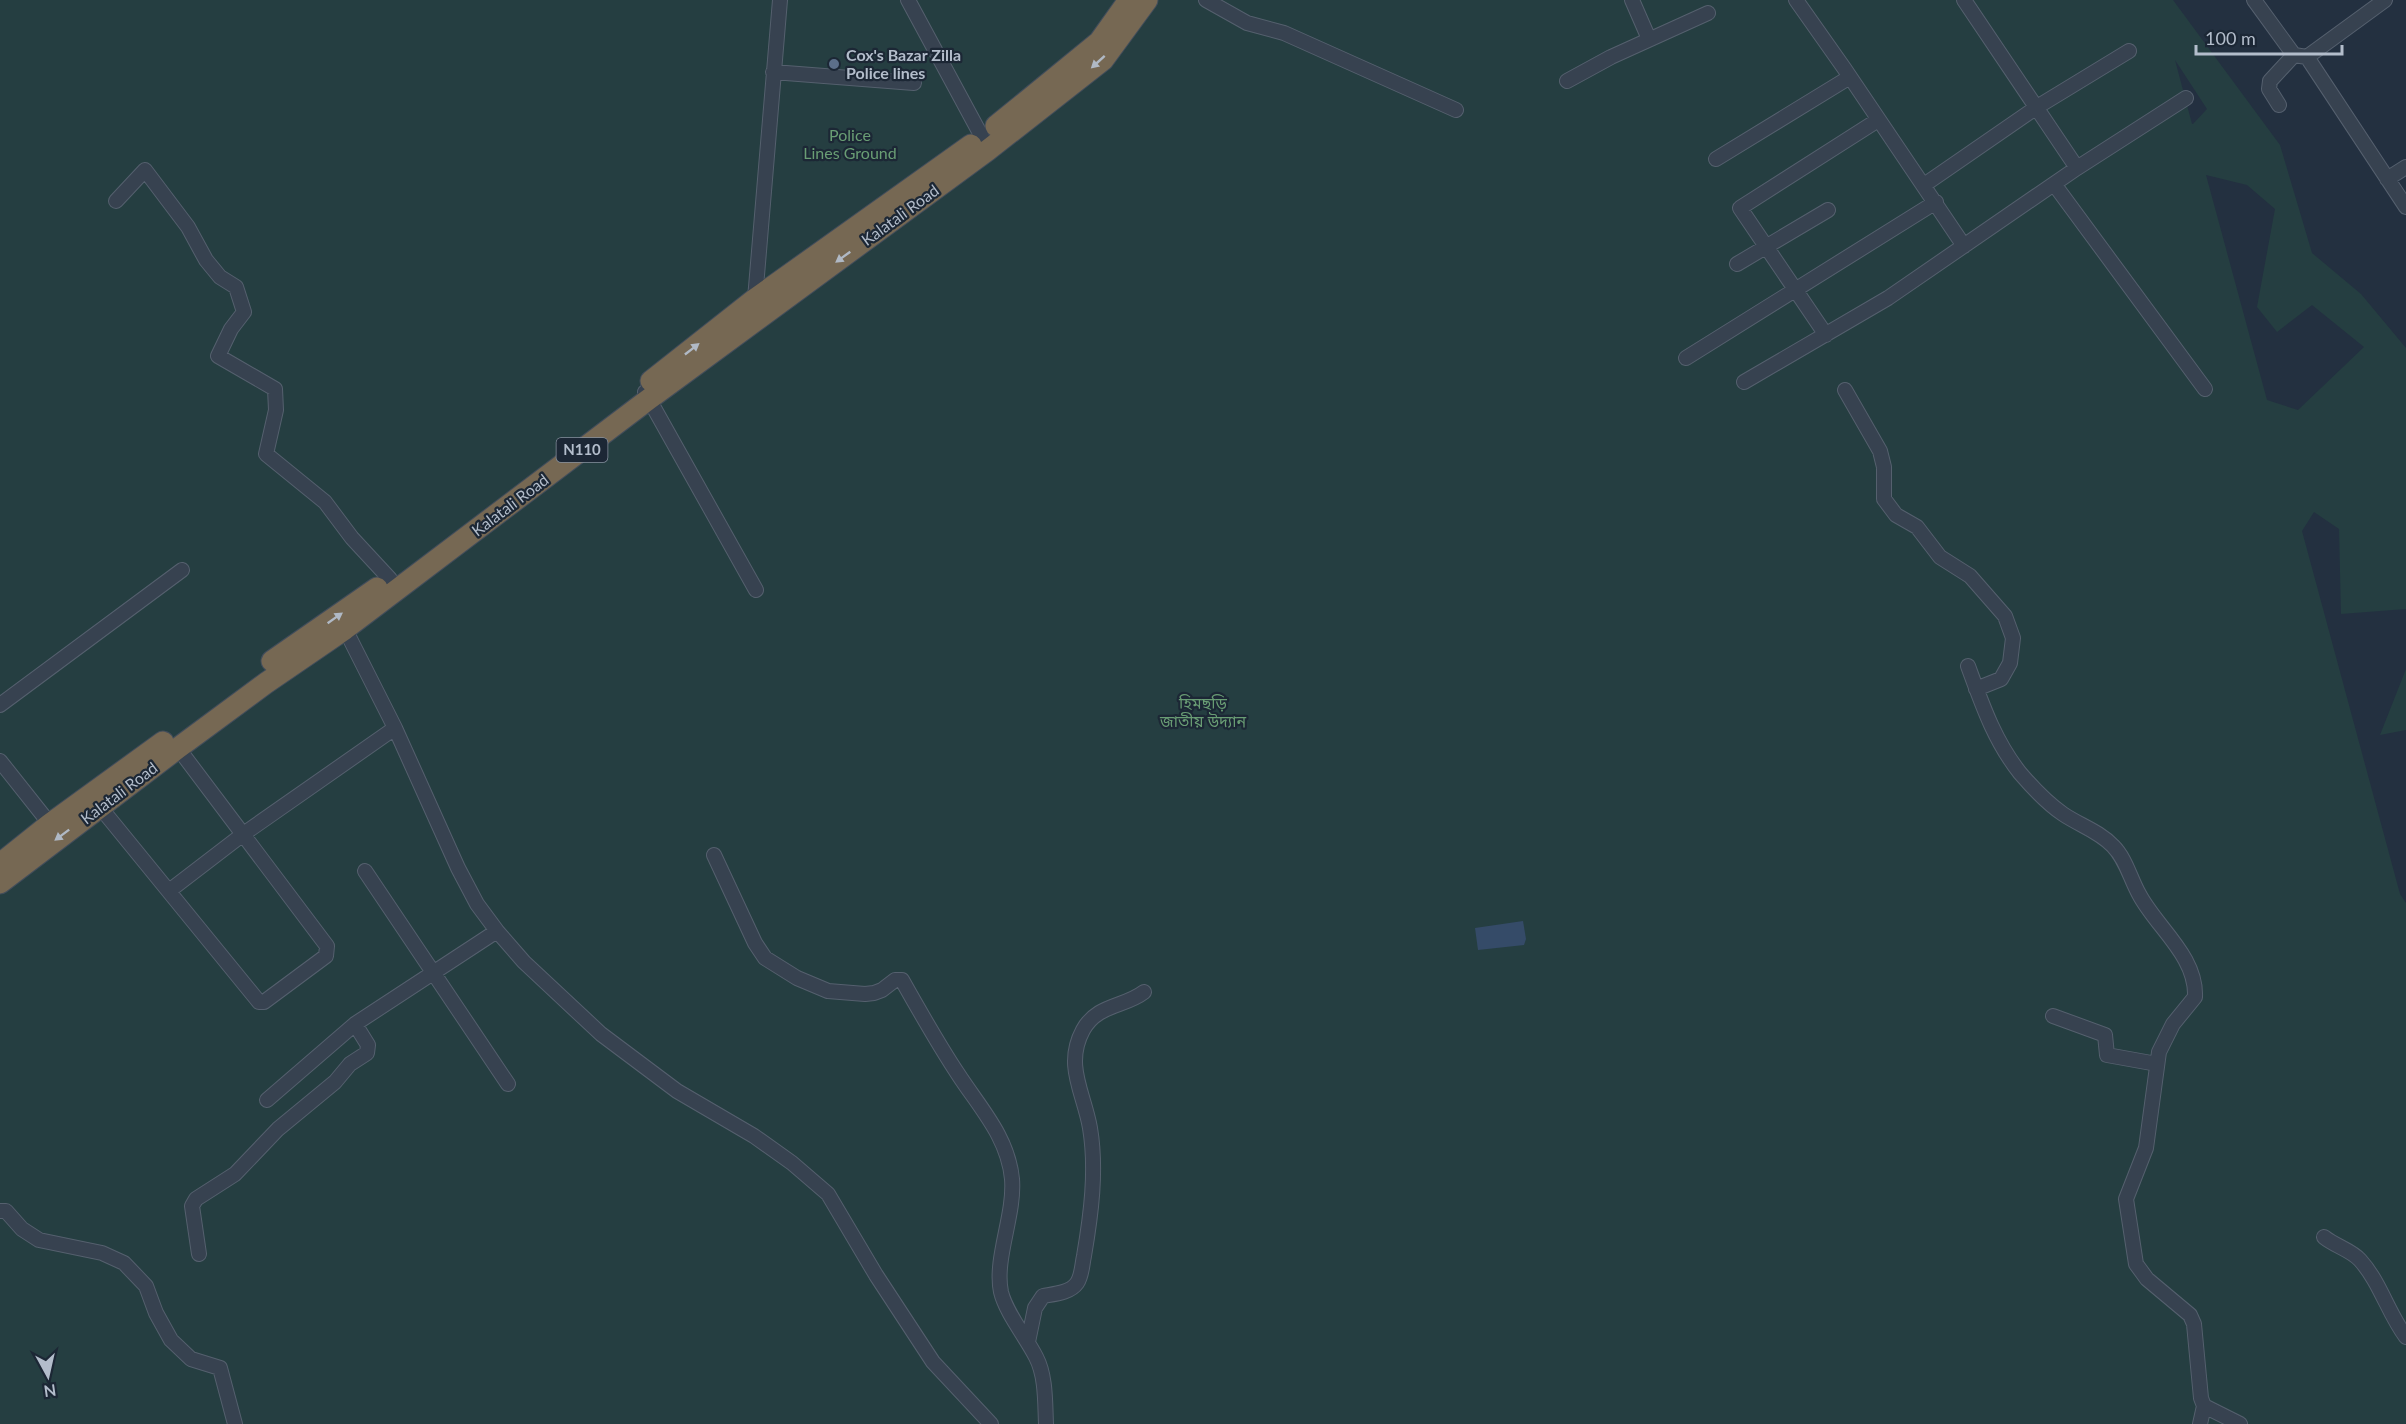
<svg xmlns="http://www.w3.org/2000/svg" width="2406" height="1424" font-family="Lato,'Noto Sans Bengali',sans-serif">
<rect width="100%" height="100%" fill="#233040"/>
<path fill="#253e41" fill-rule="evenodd" d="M0 0H2173L2280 145 2312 253 2361 294 2406 348V609L2341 614 2339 529 2314 512 2302 531 2400 894 2406 903V1424H0ZM2175 60 2207 109 2193 124H2192ZM2206 175 2247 185 2275 209 2257 307 2277 332 2312 305 2364 347 2298 410 2267 400Z
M2406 669V730L2380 735Z"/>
<path fill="#354b68" d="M1523 921 1526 939 1524 945 1478 950 1475 928Z"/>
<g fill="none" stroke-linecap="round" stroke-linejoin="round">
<g stroke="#55606e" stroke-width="16">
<path id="minor" d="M908 0 982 137
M1206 0 1247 23 1284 33 1456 110
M1632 0 1649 39
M1796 0 1844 68 1964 246
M1964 0 2077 168
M2254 0 2294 55 2307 57 2385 0
M2307 57 2406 207
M773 72 914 83
M1567 81 1611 57 1708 13
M2279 105 2269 89 2270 81 2294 55
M1716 159 1850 77
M2387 179 2406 167
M2054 184 2205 389
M1924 185 2037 107 2129 51
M116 201 145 170 188 227 206 260 220 277 236 287 244 312 231 329 218 356 275 389 276 410 266 454 325 502 352 538 390 579
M1737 264 1828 210
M755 299 780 0
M1826 335 1740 208 1878 120
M1686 358 1936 202
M1744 382 1888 298 2077 168 2186 98
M1845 390 1880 451 1884 467V499L1896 515 1917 527 1940 557 1970 576 2005 616 2013 638 2010 663 2001 679 1976 689
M645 392 756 590
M1968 666C1982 704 1994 740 2020 773 2032 787 2047 803 2063 814 2079 825 2099 831 2113 846 2126 859 2130 878 2139 894 2156 927 2197 956 2195 997L2173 1024 2159 1052 2146 1148 2126 1199 2136 1264 2147 1279 2190 1315 2194 1324 2201 1398 2204 1406 2240 1424
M0 705 182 570
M395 728 458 868 477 904 497 931 524 962 601 1034 677 1091 754 1136 792 1163 828 1194 876 1275 933 1362 991 1424
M0 761 50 824
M100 807 259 1002H264L326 956 327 946 178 748
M714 855 755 943 765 958 797 978 828 991 865 994 874 993 882 990 895 980H902C920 1012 938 1044 958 1074 980 1108 1008 1137 1012 1179 1015 1215 994 1259 1001 1292 1006 1313 1026 1337 1036 1357 1046 1376 1045 1402 1046 1424
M365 871 508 1084
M169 891 242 835 395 728 345 629
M2053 1016 2105 1035 2107 1055 2157 1064
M267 1100 355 1024 497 931
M0 1211H6L22 1229 39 1240 102 1253 124 1263 146 1286 156 1313 171 1340 191 1359 220 1368 235 1424
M2324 1237C2335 1246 2351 1250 2360 1260 2380 1282 2388 1313 2406 1337
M199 1254 192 1206 196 1199 235 1174 278 1129 335 1082 350 1064 367 1053 368 1045 355 1024
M1028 1342 1035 1308 1043 1296C1054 1294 1070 1293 1077 1283 1082 1276 1082 1265 1084 1256 1091 1215 1097 1170 1090 1128 1084 1093 1064 1065 1083 1030 1097 1004 1125 1007 1144 992
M2200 1424 2204 1406"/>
</g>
<g stroke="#424d5b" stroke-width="23">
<path id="highway" d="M996 126 1099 42 1129 0
M651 381 755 299 971 145
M272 661 377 588
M0 864 50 824 163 742
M0 883 178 748 266 683 345 629 649 399 988 150 1103 60 1147 0"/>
</g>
<use href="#minor" stroke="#374250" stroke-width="14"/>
<use href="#highway" stroke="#766853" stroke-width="21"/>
</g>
<defs><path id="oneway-solid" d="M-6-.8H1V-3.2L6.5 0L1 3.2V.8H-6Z" transform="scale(1.5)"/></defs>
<g fill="#b0b9c5">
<use href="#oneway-solid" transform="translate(1098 62) rotate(138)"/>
<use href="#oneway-solid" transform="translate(843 257) rotate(144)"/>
<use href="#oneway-solid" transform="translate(692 349) rotate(-38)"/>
<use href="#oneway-solid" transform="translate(335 618) rotate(-35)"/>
<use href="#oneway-solid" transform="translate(62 835) rotate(143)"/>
</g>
<circle fill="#5c6f8a" stroke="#1c2735" stroke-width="2" cx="834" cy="64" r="6"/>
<g text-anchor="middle" stroke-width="4.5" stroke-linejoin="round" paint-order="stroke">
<rect fill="#1c2735" stroke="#86909e" stroke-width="1.5" x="556.5" y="438" width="51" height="24" rx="4.5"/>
<g font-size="15" font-weight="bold" fill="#b3bdcb">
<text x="582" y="455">N110</text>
</g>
<g font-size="16" font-weight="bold" fill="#b3bdcb" stroke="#1c2735" text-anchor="start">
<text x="846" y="61">Cox's Bazar Zilla<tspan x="846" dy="18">Police lines</tspan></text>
</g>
<g font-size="16" fill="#699d74" stroke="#1c2735">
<text x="850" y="141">Police<tspan x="850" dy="18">Lines Ground</tspan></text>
<text x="1203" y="709">হিমছড়ি<tspan x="1203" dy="18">জাতীয় উদ্যান</tspan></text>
</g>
<g font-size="16" fill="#b3bdcb" stroke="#1c2735">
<text transform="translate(900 215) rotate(-36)" y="6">Kalatali Road</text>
<text transform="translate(510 505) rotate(-37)" y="6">Kalatali Road</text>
<text transform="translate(119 793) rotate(-37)" y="6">Kalatali Road</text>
</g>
</g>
<g transform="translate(48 1376) rotate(172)" stroke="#1c2735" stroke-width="4.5" paint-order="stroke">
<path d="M0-4.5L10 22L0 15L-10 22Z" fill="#b3bdcb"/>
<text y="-9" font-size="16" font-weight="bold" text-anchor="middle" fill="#b3bdcb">N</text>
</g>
<path d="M2196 45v9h146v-9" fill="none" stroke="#b3bdcb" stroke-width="3"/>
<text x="2205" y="45" font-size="18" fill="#b3bdcb" stroke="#1c2735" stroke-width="4.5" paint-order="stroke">100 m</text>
</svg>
